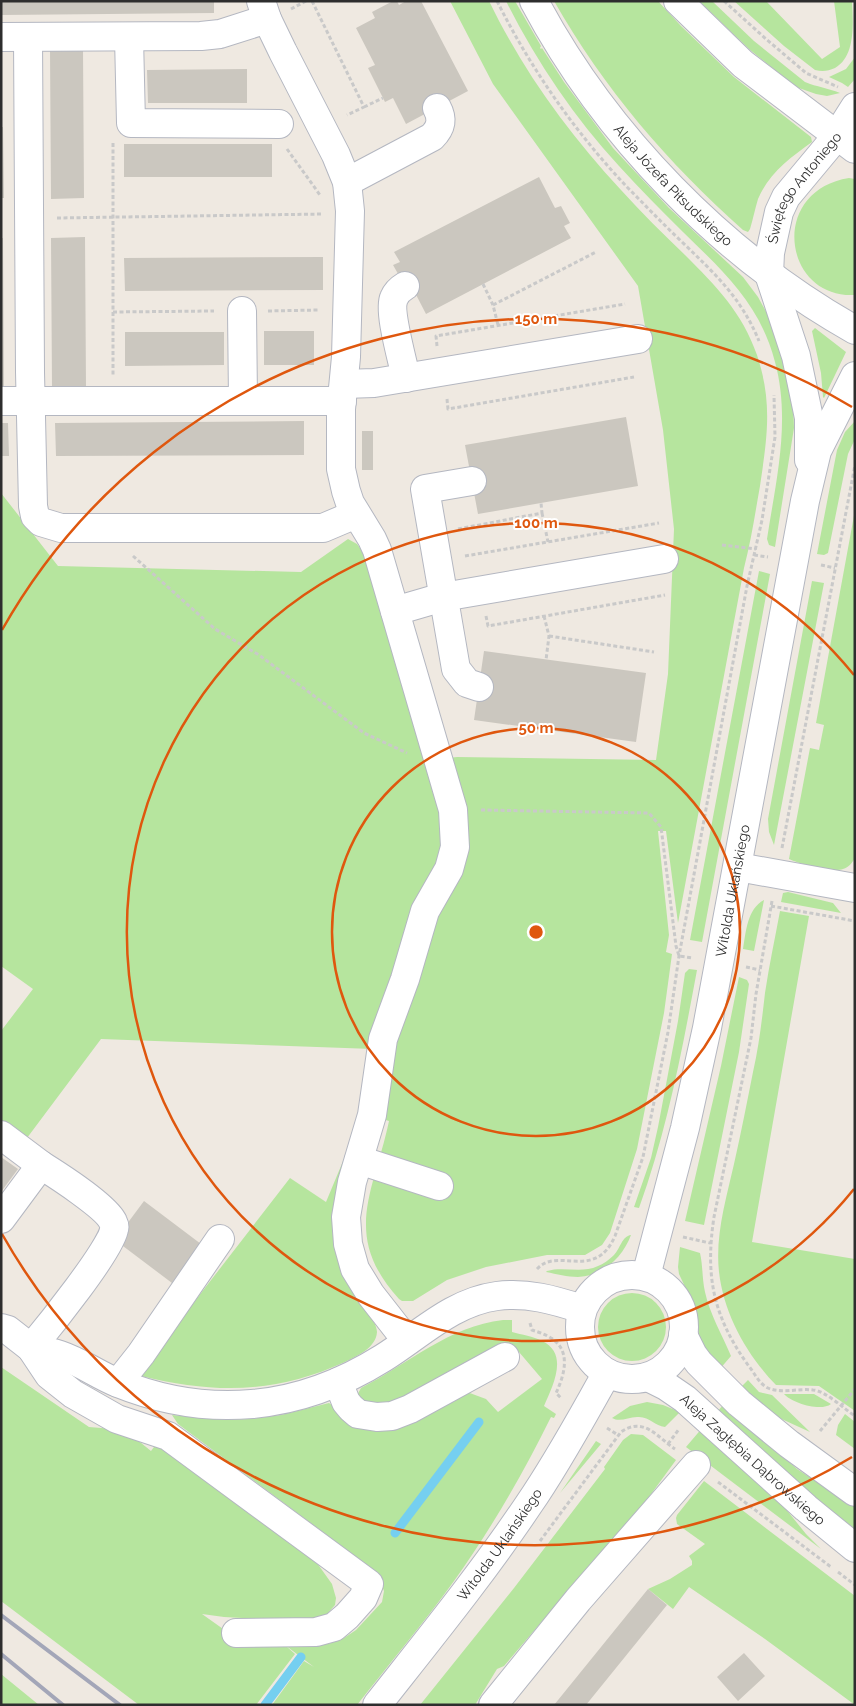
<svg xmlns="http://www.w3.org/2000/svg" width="856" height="1706" font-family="Raleway,sans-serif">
<rect width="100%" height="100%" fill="#efe9e1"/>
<path fill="#b6e59e" d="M450 1H489C523 71 568 133 621 190 641 212 663 234 685 255 716 286 742 312 757 355 773 403 767 438 760 486 755 514 751 541 744 568L678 923 666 831H658L669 935 666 952 672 954 664 1013 637 1149 610 1233 602 1245 585 1255H547L486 1267 447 1280 413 1301H402L399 1299C341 1235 374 1192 389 1121L382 1119 373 1049 101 1039 24 1142 1 1124V1031L33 989 1 966V493L58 566 301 572 348 539 357 544 363 552 432 760 457 757 656 760 668 674 674 529 663 430 638 286 493 84Z
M506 1H515L541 46 540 48 541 49 542 48 564 82 613 148 669 208 743 277 758 297 774 326 780 342 793 400 794 428 775 547 769 545 767 539C776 480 791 421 775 362 760 304 724 272 683 232 661 210 640 189 619 166 574 117 536 61 506 1Z
M554 1H658L681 26 734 77 811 137 812 142C790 158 769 173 758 199 755 209 753 219 750 229L748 232 743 230C668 163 604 89 554 1Z
M699 1H712L754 41 805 82C817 87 828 88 840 93L827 96 816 94 796 87 749 49Z
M734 1H766L822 59 840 47 834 1H852C853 23 856 56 835 68 828 71 823 72 815 70L784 46Z
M855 57V79L848 87 842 83 829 77 846 69Z
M849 178 855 179V295C783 299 768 191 849 178Z
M815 328 846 352 824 398 823 397 821 373 812 331Z
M855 421V439L848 454 828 553 824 555 817 554 837 450 845 432Z
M855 510V858C852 863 849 867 843 869 832 873 800 864 789 859L810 748 819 750 824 725 816 723Z
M759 571 770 574 702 942 690 940Z
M812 581 824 583 774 845 769 832 768 819Z
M788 892 833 903 841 913 781 902 783 893Z
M764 900 754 951 743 949C746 932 747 909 764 900Z
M780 911 809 916 752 1242 855 1259V1411L819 1386 776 1385C747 1355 724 1315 719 1272 715 1236 726 1199 734 1164 741 1133 747 1102 753 1072 759 1046 762 1019 765 993 769 966 775 938 780 911Z
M689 969 697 970C682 1051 667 1131 639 1208L634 1207 651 1158 658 1127 678 1021 685 973Z
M739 977 747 980 749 984 739 1052 704 1225 685 1221 721 1066Z
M346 1154C332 1206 322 1241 352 1290 358 1301 377 1320 377 1332 376 1348 357 1356 345 1362 274 1394 216 1394 141 1376L150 1359 290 1178 326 1202Z
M631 1235C623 1257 603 1276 578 1277 567 1277 557 1274 546 1272L547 1271C564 1266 581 1274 598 1266 603 1264 609 1260 614 1255 620 1249 622 1236 631 1235Z
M680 1247 700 1253C703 1266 702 1279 705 1292 710 1315 722 1334 731 1356L719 1370 700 1344 695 1308 679 1274 678 1267Z
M598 1327a34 34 0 1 1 68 0a34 34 0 1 1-68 0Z
M503 1320H512V1332C522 1335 533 1336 542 1341 570 1354 552 1387 544 1406L556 1414 554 1418 551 1417C523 1474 491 1529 454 1581 423 1624 389 1664 357 1705H272L304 1661 314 1667 285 1645 295 1654 256 1705H139L1 1601V1367L89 1427 125 1430 151 1451 157 1443 317 1563 332 1584 336 1598 335 1605 326 1615 313 1622 224 1617 202 1614 240 1641H307L328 1644 344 1638 356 1630 382 1602 384 1591 382 1586 347 1553 348 1551 178 1424 172 1415 224 1420 249 1419 281 1415 329 1403 343 1413 467 1392 486 1399 498 1412 542 1379 513 1345 509 1344 408 1400 374 1408 356 1397 361 1388C408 1364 449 1326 503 1320Z
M748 1380 759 1392 772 1395 810 1432 775 1416 738 1390Z
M784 1394H814L831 1404C821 1412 792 1403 784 1394Z
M647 1402 663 1405 680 1412 665 1427C655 1426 650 1417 639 1417 629 1416 621 1423 612 1418L630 1406Z
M724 1404 797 1469 855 1507V1535L717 1412Z
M845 1414 855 1422V1449L836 1435 838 1425Z
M703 1427 777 1498 806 1534 821 1549 686 1447Z
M631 1434 643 1435 676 1460 635 1516 596 1558 504 1666 497 1669 475 1705H420L514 1588 605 1469 604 1467 623 1440Z
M596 1441 601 1444 560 1493Z
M704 1481 855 1596V1705L765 1639 689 1587 673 1609 648 1589 670 1579 692 1565V1561L689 1556 705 1544 677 1524 676 1518 677 1515Z
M1 1674 39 1705H1Z"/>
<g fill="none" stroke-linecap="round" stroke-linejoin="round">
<path stroke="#75cff0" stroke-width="9" d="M395 1533 479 1422
M265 1705 301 1657"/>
</g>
<path fill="#cbc7bf" d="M1 1H214V13L1 15Z
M393 1H397L399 5 406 1H421L468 91 406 124 393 98 385 102 368 68 375 65 356 28 375 18 372 12Z
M50 50H83L84 198 51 199Z
M247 69V103H148L147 70Z
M1 127H3L4 198H1Z
M124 144H272V177H124Z
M539 177 555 208 561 206 570 223 564 226 571 238 426 314 410 283 405 286 393 265 400 262 394 252Z
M85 237 86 386 52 387 51 238Z
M1 238H3L4 387H1Z
M323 257V290L125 291 124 258Z
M264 331H314V365H264Z
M125 332H224V365L125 366Z
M626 417 638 486 478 514 465 445Z
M304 421V455L56 456 55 423Z
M1 423H8L9 456H1Z
M362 431H373V470H362Z
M484 651 646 673 636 742 474 720Z
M1 1157 18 1169 1 1192Z
M144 1201 201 1244 172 1283 115 1240Z
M648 1589 667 1605 586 1705H554Z
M744 1653 765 1676 738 1701 717 1677Z"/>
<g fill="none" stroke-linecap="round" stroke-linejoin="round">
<g stroke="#b4b7c1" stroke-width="30">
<g id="minor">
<path d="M261 1 267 19 283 52 336 155 347 182 350 211 346 357 341 409V469L346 491 350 503 372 539 377 550 453 810 455 847 449 869 425 911 405 979 383 1039 372 1115 352 1182 346 1217 348 1244 355 1269 371 1295 407 1341"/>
<path id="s1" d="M534 1C605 135 723 256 855 330"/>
<path d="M678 1 743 64 855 149"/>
<path d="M1 37 201 36 220 34 267 19"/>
<path d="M28 37 30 372 33 506 35 516 41 522 61 528H323L356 514"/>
<path d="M129 37 131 123 279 124"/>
<path d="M347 182 432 137C441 128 443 119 437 108"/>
<path d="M405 286C400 289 396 293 394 298 388 311 403 362 406 378"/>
<path d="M242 311 243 400"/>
<path d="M344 384 374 383 638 339"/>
<path d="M1 401H342"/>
<path id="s2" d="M809 460V418L796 356 769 274 770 253 779 212 786 197 836 137 855 107"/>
<path d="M472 481 425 489 456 669 467 683 479 687"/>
<path d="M395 611 443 597 664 559"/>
<path d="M738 867 855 888"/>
<path d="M1 1135 41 1165"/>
<path d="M359 1160 439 1186"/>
<path d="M1 1219 41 1165C57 1175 107 1207 113 1222 114 1224 115 1227 114 1229 113 1247 46 1330 31 1348"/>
<circle cx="632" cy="1327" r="52"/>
<path id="s3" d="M646 1276 685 1128 707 1028 805 501 817 451 855 376"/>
<path d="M1 1328 8 1330 31 1348 49 1375 73 1394 117 1419 168 1436 369 1584 363 1598 347 1616 334 1627 316 1632 236 1633"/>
<path d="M683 1335 693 1355 699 1363 739 1403 789 1444 855 1492"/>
<path d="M31 1348C41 1350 51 1352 60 1355 81 1362 98 1375 118 1383 160 1400 207 1408 252 1404 298 1400 343 1383 383 1358 420 1335 452 1302 497 1296 527 1292 554 1300 582 1309"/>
<path id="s4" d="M648 1377 666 1386 685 1399 806 1508 855 1548"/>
<path d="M338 1382 346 1402 351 1408 358 1414 377 1417 392 1416 410 1409 505 1357"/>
<path d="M118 1383 141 1354 220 1239"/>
<path id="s5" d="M377 1705C429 1639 482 1574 529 1504 558 1462 582 1417 607 1373"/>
<path d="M493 1705 578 1600 696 1465"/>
</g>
</g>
<path stroke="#c9c9c9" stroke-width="3" stroke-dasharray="4 2.5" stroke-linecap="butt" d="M312 1 364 107 347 115
M497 1C531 69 575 132 627 187 645 205 662 223 681 241 714 273 741 297 759 341
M724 1 766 39 806 73 838 87
M291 9 306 1
M364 107 383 98
M113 143V375
M287 149 320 195
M57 218 323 214
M483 284 493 305 498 325
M493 305 596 252
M268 311 319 310
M113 312 214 311
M437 346 436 336 625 304
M447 399 448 409 634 377
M542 513 548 542
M458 529 542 513 541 503
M722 545 756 549
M754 555 768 557
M133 556 215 629 259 655 364 733 407 753
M465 556 659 523
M821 565 835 568
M486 616 488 626 665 595
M544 616 549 636 546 660
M549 636 654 652
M481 810 649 813 661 827 676 946 679 956 693 958
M782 848 855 465
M772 901 756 994 751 1038 714 1217C705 1276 713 1316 748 1365 754 1372 759 1384 768 1388 782 1394 799 1388 813 1390 826 1391 844 1409 855 1416
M771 906 855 921
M746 967 760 970
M683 1237 710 1243
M537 1269C558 1246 595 1282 615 1236L643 1157 668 1032 679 956 747 586 762 520 775 437 774 395
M530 1323 532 1330C538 1332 545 1334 551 1338 572 1351 564 1376 556 1393L562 1399
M607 1428 618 1435
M820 1431 855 1389
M668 1444 679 1429
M718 1482 831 1567
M540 1541 621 1432C644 1416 657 1437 675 1449
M838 1572 855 1585"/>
<use href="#minor" stroke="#fff" stroke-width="28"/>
<path stroke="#a3a6b8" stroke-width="4" d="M1 1615 120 1705
M1 1654 63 1705"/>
</g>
<g fill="none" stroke="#df570e" stroke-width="2.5">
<circle cx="536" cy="932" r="204"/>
<path d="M854 1189A409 409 0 1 1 854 675"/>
<path d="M852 1457A613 613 0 0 1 2 1234M2 630A613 613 0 0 1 852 407"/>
</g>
<g text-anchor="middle" stroke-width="4" stroke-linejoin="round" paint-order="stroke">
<g font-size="14" fill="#2e2e2e" stroke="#fff">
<text dy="5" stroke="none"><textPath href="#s1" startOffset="232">Aleja Józefa Piłsudskiego</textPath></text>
<text dy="5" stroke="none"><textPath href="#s2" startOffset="288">Świętego Antoniego</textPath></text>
<text dy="5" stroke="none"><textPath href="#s3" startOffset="395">Witolda Uklańskiego</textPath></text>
<text dy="5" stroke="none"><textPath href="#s4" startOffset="134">Aleja Zagłębia Dąbrowskiego</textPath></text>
<text dy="5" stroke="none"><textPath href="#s5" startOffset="202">Witolda Uklańskiego</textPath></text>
</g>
</g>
<circle cx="536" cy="932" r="8" fill="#df570e" stroke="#fff" stroke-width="2.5"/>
<g font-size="15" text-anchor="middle" font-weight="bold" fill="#df570e" stroke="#fff" stroke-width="4" stroke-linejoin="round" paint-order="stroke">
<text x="536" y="324">150 m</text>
<text x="536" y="528">100 m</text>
<text x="536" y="733">50 m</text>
</g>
<rect width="856" height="1706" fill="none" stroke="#2e2e2e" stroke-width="5"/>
</svg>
